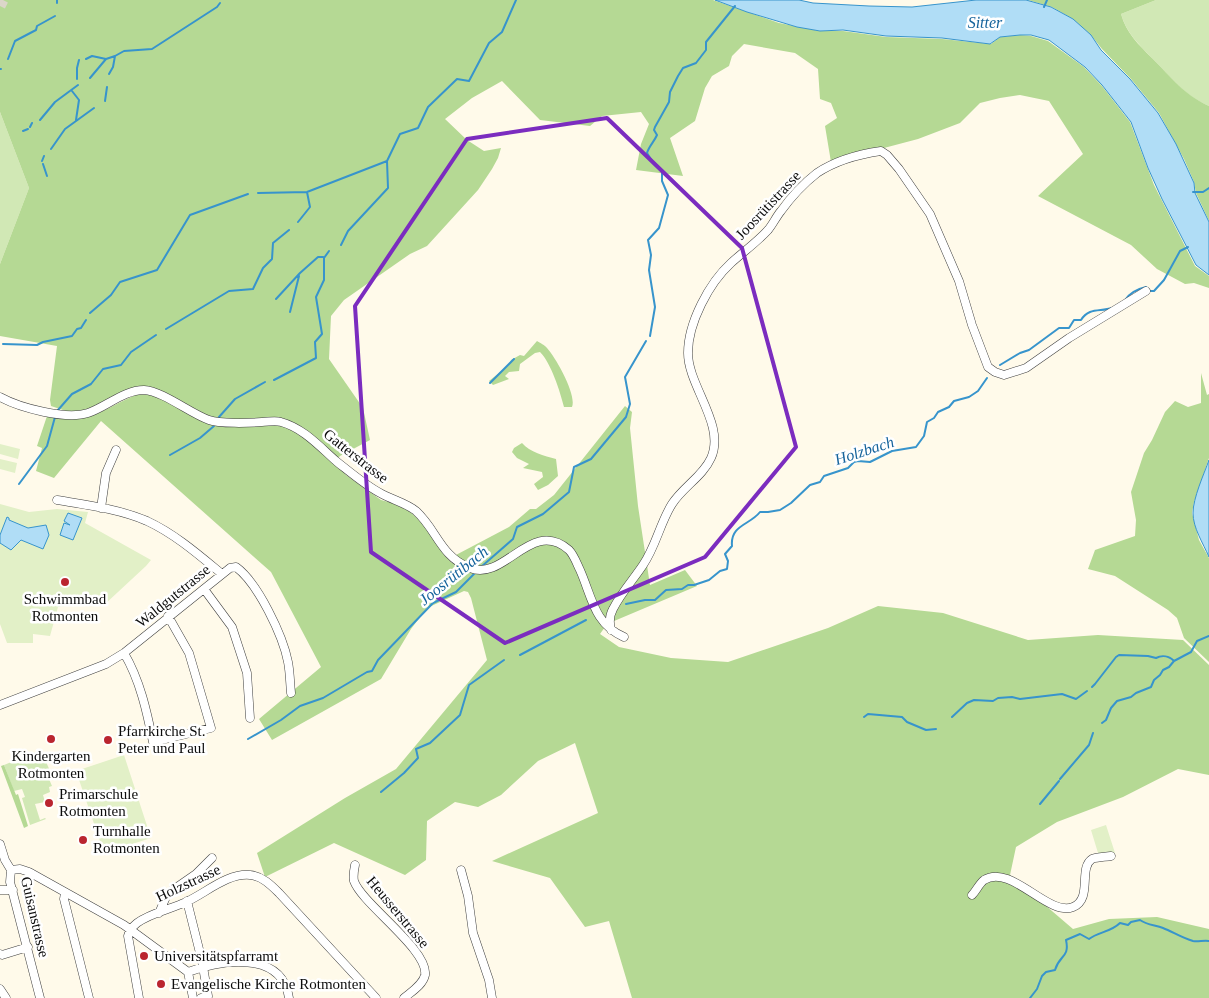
<svg xmlns="http://www.w3.org/2000/svg" width="1209" height="998" font-family="'Times New Roman',serif">
<rect width="100%" height="100%" fill="#fffaea"/>
<path fill="#d1e8b5" d="M1156 0H1209V106C1182 94 1172 78 1152 58 1139 45 1126 32 1121 14Z
M0 112 29 188 0 264Z
M41 750 53 778 49 779 52 786 49 787 50 792 43 795 45 802 35 804 40 820 45 818 46 819 30 825 22 798 25 797 22 789 14 791 4 765Z"/>
<path fill="#b5d994" d="M0 0H713L779 23 820 31H843L886 37 942 39 991 44 1000 37 1020 35 1031 36 1048 41 1084 67 1102 86 1130 122 1154 185 1191 258 1195 266 1209 276V288L1194 283 1185 284 1157 269 1131 245 1038 196 1083 154 1049 101 1020 95 1000 98 980 103 960 123 918 139 831 162 825 126 837 118 831 103 820 99 818 69 795 53 744 44 732 56 729 66 712 76 705 88 695 121 670 138 683 176 636 170 641 144 649 124 641 112 602 116 590 126 540 120 502 81 472 98 445 119 467 140 484 151 501 148 498 158 492 169 478 190 427 246 410 254 344 300 331 316 329 359 363 408 370 440 340 456 336 460 280 419H211L144 388 87 411 72 413 51 406 50 400 57 346 0 336V264L29 188 0 112Z
M1028 0H1156L1121 14C1126 33 1139 45 1152 58 1172 78 1183 94 1209 106V221L1196 193 1194 182 1184 159 1159 113 1131 79 1102 49 1091 35 1073 19 1052 7Z
M537 341C540 343 545 345 547 348 556 358 577 395 572 407H564C560 391 551 363 540 352L535 353 520 364 519 371 509 372 505 376 509 379 493 385 489 381 509 365 511 360 520 355 524 356Z
M1201 373 1207 395 1209 394V458L1194 502 1192 513 1199 540 1209 558V662L1184 638 1177 618 1168 610 1115 576 1088 569 1095 550 1135 536 1136 520 1131 492 1144 453 1152 440 1165 412 1175 401 1188 407 1201 403Z
M144 392 179 406 211 423H280L299 432 335 461 346 475 381 500 392 503 409 511 424 524 444 555 452 563 454 556 509 527 530 509H536L554 495 625 406 632 412 630 428 638 506 650 585 685 570 697 586 607 624 600 634 619 647 671 658 728 662 828 628 878 606 943 613 1028 640 1098 635 1183 640 1209 665V775L1178 769 1123 797 1057 822 1016 847 1010 875 1073 929 1109 919 1157 917 1209 929V998H632L609 921 585 927 550 878 492 861 598 813 575 743 538 761 501 795 478 807 455 802 427 821 426 860 405 875 334 843 265 877 257 853 345 798 396 769 487 660 471 598 468 592 464 591 427 608 411 629 381 679 272 740 259 719 321 667 271 572 101 421 54 478 36 471 42 448 37 446 48 413C56 415 67 420 75 419 100 417 121 399 144 392Z
M522 443C530 452 544 456 556 459L558 476 548 485 538 490 534 484 543 477 542 472 523 468 529 464 517 458 512 452 514 448Z
M4 765 16 795 18 794 28 826 24 828 1 766Z"/>
<path fill="#e2f0c7" d="M0 444 20 449 18 459 0 454Z
M0 459 17 463 15 473 0 469Z
M0 504 29 512 57 509 88 512 85 523 151 560 146 566 104 605 83 604 58 607 50 636 33 634V643H7L0 624Z
M124 755 151 838 104 853 76 771Z
M1106 825 1115 853 1101 855 1098 853 1091 830Z"/>
<path fill="#b0ddf6" stroke="#3794cc" d="M715 0H799L813 3 869 6 912 7 976 0H1026L1051 7 1073 19 1091 35 1101 50 1130 79 1158 113 1176 144 1194 183 1195 193 1209 222V275L1196 265 1162 199 1148 168 1131 122 1102 85 1085 67 1049 40 1031 35H1020L1000 37 990 44 942 38 886 36 843 30 820 31 797 27 747 12Z
M1209 460V557C1203 543 1193 528 1193 513 1193 498 1204 474 1209 460Z
M68 513 82 518 73 540 60 535 64 523 70 525 64 521Z
M7 517 9 518V520L28 528 46 525 49 535 43 549 21 540 11 550 0 543V535Z"/>
<g fill="none" stroke-linecap="round" stroke-linejoin="round">
<path stroke="#3794cc" stroke-width="2" d="M57 3V0
M1044 7 1047 0
M8 59 15 41 36 30 37 26 55 16
M86 59 92 56 106 59 115 56
M0 69H1
M109 74 113 67 115 56 124 51 152 49 217 7 220 3
M90 78 106 59
M77 79V68L79 60
M72 91 79 100 76 120
M105 101 107 87
M40 120 55 102 78 85
M30 127 32 123
M23 131 28 129
M51 149 65 129 94 108
M42 161 44 156
M43 164 47 176
M1193 192H1203L1209 188
M258 193 307 192 387 161
M298 222 310 207 307 192
M341 245 348 231 388 188 387 161 400 134 418 128 428 107 457 79 469 81 489 43 502 32 516 0
M276 299 300 273 318 257H323
M1125 300C1130 293 1137 289 1146 287L1150 291H1154L1164 280 1180 251 1188 247
M290 312 299 276
M90 313 111 295 120 282 157 270 190 215 248 194
M166 329 229 291 253 289 263 268 272 259 273 243 289 230
M650 336 655 307 649 270 651 255 648 240 659 228 668 195 662 181V171L659 167 654 164 647 153C649 146 654 142 657 135L654 130 655 127 669 102 670 92 678 76 683 68 696 63 706 50V42L735 6
M3 344 37 345 43 342 72 336 77 329 81 328 86 320
M1000 365 1020 353 1029 350 1059 328H1069L1074 320H1081C1089 307 1100 312 1112 308
M274 380 316 358 315 342 322 334 316 297 324 280V258L329 251
M490 383 514 359
M58 410 72 394 91 384 103 369 121 365 131 352 156 335
M219 417 235 399 265 382
M170 455 200 438 214 426
M19 484 47 446 55 417
M481 567 513 539 517 527 543 514 569 492 574 467 591 459 626 417 630 404 625 377 646 341
M626 604 645 600H655L666 590 682 589 688 585H694L709 580 720 571 727 569 728 561 725 554 732 546C730 525 750 525 760 512H768L780 510 791 503 810 485 820 482 824 476 848 468 854 462 858 461 870 462 892 451 916 447 924 436 927 422 934 418 938 412 949 407 954 401 969 397 978 391 987 378
M520 655 586 620
M1092 687 1095 684 1116 657 1119 655 1148 656 1156 658C1162 655 1169 656 1174 661
M864 717 868 714 902 717 907 722 926 730 936 729
M952 717 967 703 974 700 993 701 998 698 1012 697 1020 699 1062 694 1076 699 1087 691
M1102 723 1106 720 1111 708 1117 701 1131 697 1136 693 1151 687 1154 680 1160 675 1163 670 1169 667 1174 661 1191 652 1197 641 1209 636
M248 739 281 720 300 706 323 698 367 672 372 671 378 660 433 603 456 592 476 572
M1060 779 1089 745 1093 733
M381 792 404 773 418 758 416 749 430 743 460 715 469 685 504 660
M1040 804 1059 781
M1030 998 1037 989 1042 976 1046 972 1055 970C1059 955 1070 958 1066 940L1080 934 1089 939C1098 932 1111 932 1120 923L1128 925 1131 922 1140 920C1147 925 1155 925 1163 928 1173 932 1182 938 1193 941 1198 942 1204 940 1209 941"/>
<path stroke="#dbd6c9" stroke-width="11" stroke-dasharray="11 5.5" stroke-linecap="butt" d="M0 6 3 0"/>
<g stroke="#3f3f3f" stroke-width="9">
<path id="minor" d="M0 397C20 408 66 420 88 413 106 407 124 390 144 390 163 391 191 414 209 420 219 424 250 423 262 422 268 422 275 420 281 422 303 428 319 446 336 461 350 472 366 486 382 494 393 500 406 503 416 511 437 530 440 556 470 568 505 582 531 517 569 550 574 555 577 564 580 570 592 597 594 624 624 637
M57 500C87 505 119 509 147 521 175 534 199 555 222 574
M101 508 106 473 116 450
M204 589 232 627 247 673 250 718
M611 630C609 622 609 616 613 609 621 593 633 580 643 565 656 546 660 523 672 504 683 487 703 476 711 458 726 425 688 386 688 353 688 323 709 283 731 263 743 252 757 242 768 230 773 224 776 217 781 211 791 197 803 184 817 173 835 161 860 154 881 151L887 155 899 169 930 214 959 281 972 325 988 367 995 372 1004 375 1026 368 1069 338 1146 291
M124 653C140 680 147 712 153 742L211 728 189 653 168 616
M0 705 106 664 124 653 230 568 236 567C258 583 283 636 288 662 290 672 290 683 291 693
M0 844 5 860 11 870 10 882 40 998
M355 865C354 870 353 876 354 881 362 904 429 950 425 975 423 985 411 992 404 998
M11 870 20 869 29 872 124 925 188 972
M461 870 468 896 473 933 489 980 492 998
M0 890H13
M65 893 64 899 89 998
M972 895C976 891 979 884 984 880 1011 863 1048 917 1073 907 1093 899 1078 868 1092 859 1097 857 1106 857 1111 856
M187 901 202 961 208 996 201 998
M159 913 166 897 170 892 196 874 212 858
M0 954 2 955 28 947
M188 972C221 960 282 950 289 998
M188 972 193 998
M0 989 6 998
M139 998 128 936C129 931 132 927 137 923 150 913 171 909 186 902 206 893 227 873 250 875 262 876 271 885 279 893L376 998"/>
</g>
<use href="#minor" stroke="#fff" stroke-width="8"/>
</g>
<path fill="none" stroke="#7b2cbf" stroke-width="4" stroke-linejoin="round" d="M607 118 742 248 796 447 705 557 505 643 371 552 355 306 467 139Z"/>
<g fill="#ba252f" stroke="#fff" stroke-width="2">
<circle cx="65" cy="582" r="5"/>
<circle cx="51" cy="739" r="5"/>
<circle cx="108" cy="740" r="5"/>
<circle cx="49" cy="803" r="5"/>
<circle cx="83" cy="840" r="5"/>
<circle cx="144" cy="956" r="5"/>
<circle cx="161" cy="984" r="5"/>
</g>
<g text-anchor="middle" stroke-width="5" stroke-linejoin="round" paint-order="stroke">
<g font-size="15" fill="#0c0c0c" stroke="#fff">
<text transform="translate(768 205) rotate(-47)" y="5">Joosrütistrasse</text>
<text transform="translate(356 456) rotate(38)" y="5">Gatterstrasse</text>
<text transform="translate(173 596) rotate(-39)" y="5">Waldgutstrasse</text>
<text transform="translate(188 883) rotate(-25)" y="5">Holzstrasse</text>
<text transform="translate(398 912) rotate(50)" y="5">Heusserstrasse</text>
<text transform="translate(35 917) rotate(77)" y="5">Guisanstrasse</text>
</g>
<g font-size="15" fill="#0c0c0c" stroke="#fff" text-anchor="start">
<text x="65" y="604" text-anchor="middle">Schwimmbad<tspan x="65" dy="17">Rotmonten</tspan></text>
<text x="118" y="736">Pfarrkirche St.<tspan x="118" dy="17">Peter und Paul</tspan></text>
<text x="51" y="761" text-anchor="middle">Kindergarten<tspan x="51" dy="17">Rotmonten</tspan></text>
<text x="59" y="799">Primarschule<tspan x="59" dy="17">Rotmonten</tspan></text>
<text x="93" y="836">Turnhalle<tspan x="93" dy="17">Rotmonten</tspan></text>
<text x="154" y="961">Universitätspfarramt</text>
<text x="171" y="989">Evangelische Kirche Rotmonten</text>
</g>
<g font-size="16" font-style="italic" fill="#16649c" stroke="#fff">
<text x="985" y="28">Sitter</text>
<text transform="translate(864 450) rotate(-18)" y="6">Holzbach</text>
<text transform="translate(453 575) rotate(-39)" y="6">Joosrütibach</text>
</g>
</g>
</svg>
